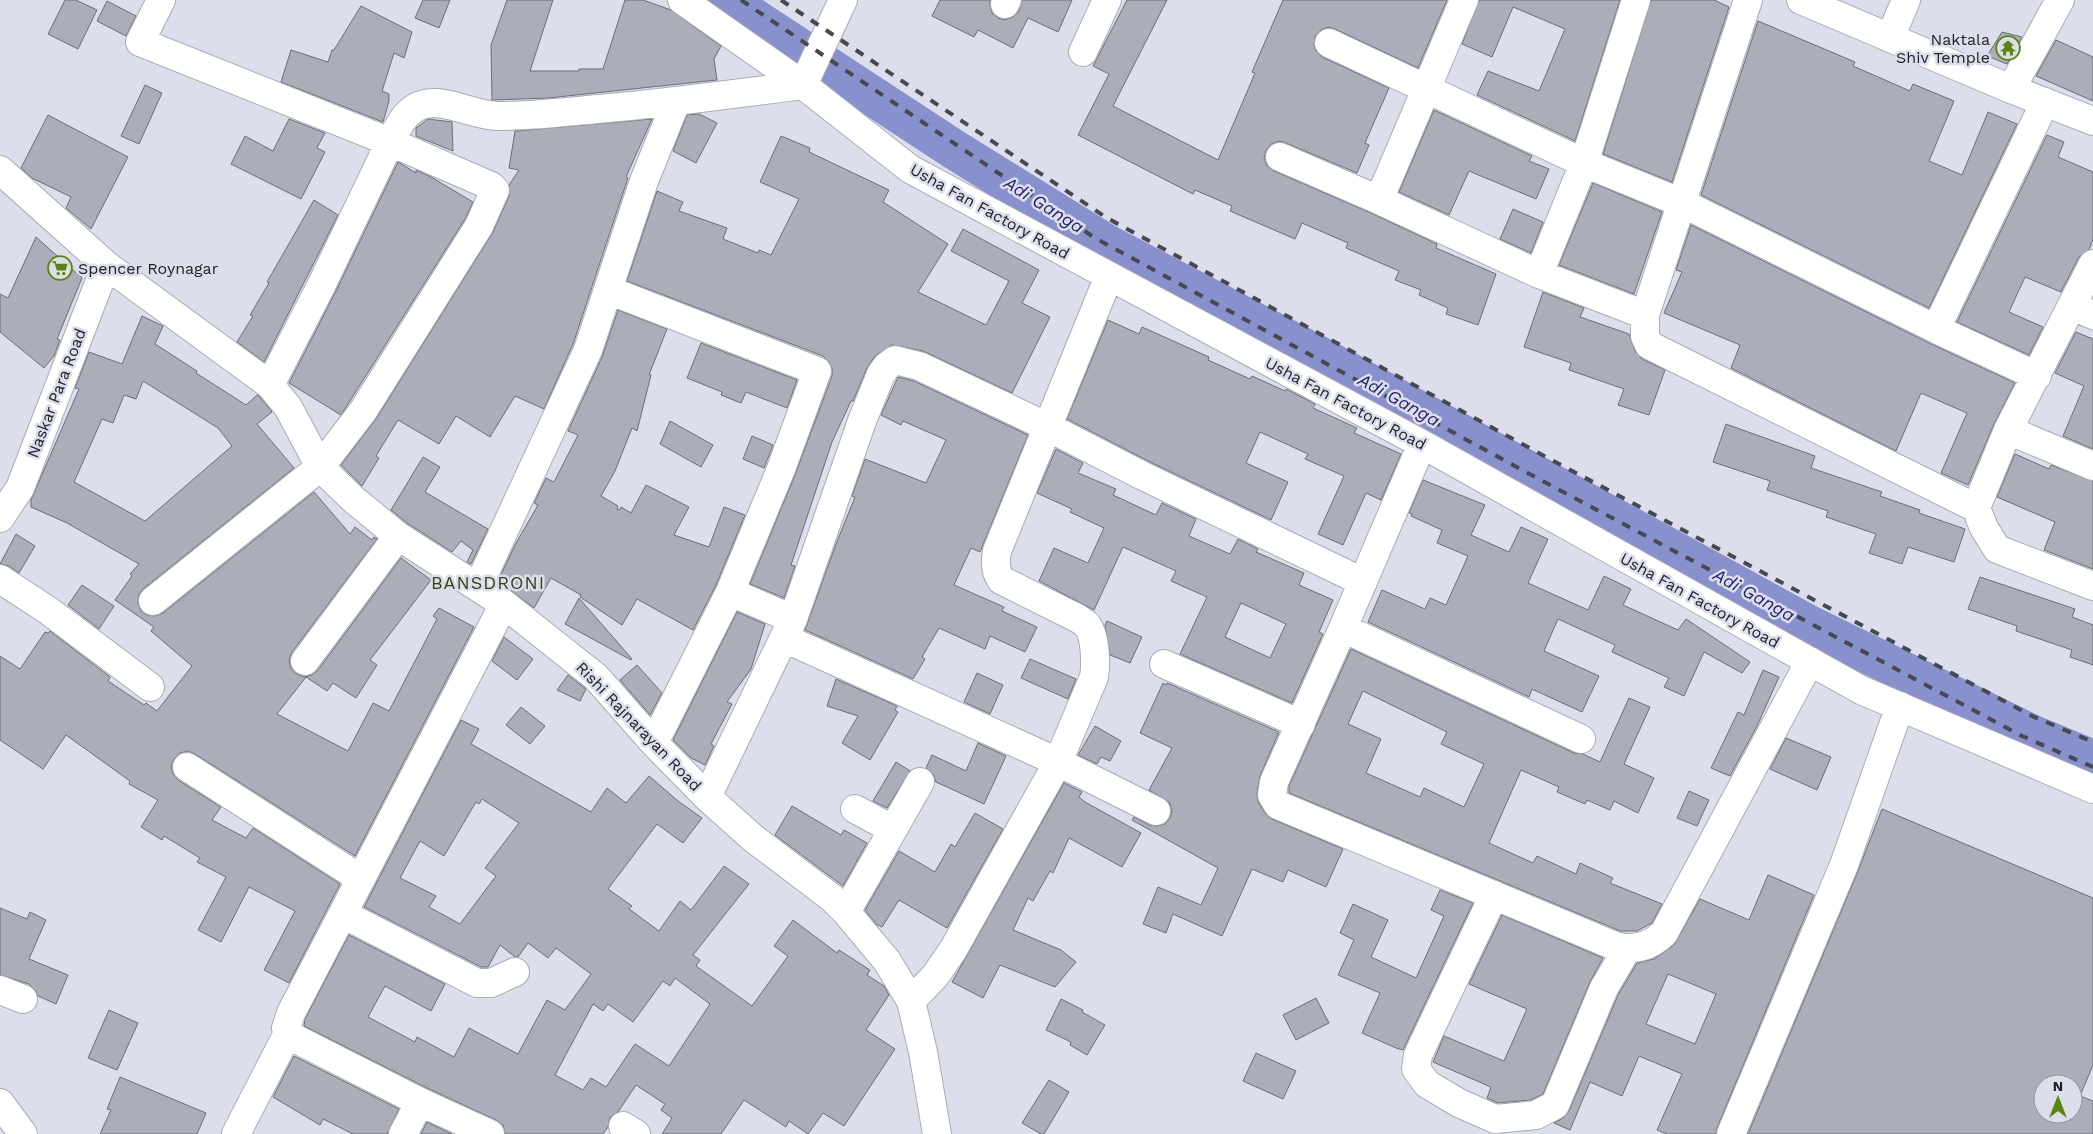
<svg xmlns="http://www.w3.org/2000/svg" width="2093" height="1134" font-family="'Work Sans',sans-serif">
<rect width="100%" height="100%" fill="#dcdfeb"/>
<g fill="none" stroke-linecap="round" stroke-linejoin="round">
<path stroke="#8890cd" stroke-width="40" d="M726 0 955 150 1108 245 1319 356 1809 625 2033 735 2093 760"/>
</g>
<path fill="#abadb9" stroke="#6b6d78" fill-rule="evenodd" d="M65 0H76L97 10 78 49 48 34Z
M423 0H450L439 28 415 18Z
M507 0H553L530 71H579V69H603L625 0H643L671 10 721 46 714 59 717 80 548 98 492 100 491 45Z
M940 0H990V5L992 13 998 18 1005 20 1013 17 1019 11 1022 0H1072L1058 32 1028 18 1013 48 978 30 974 37 932 16Z
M1127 0H1167L1113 106 1218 160 1255 73 1252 72 1283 0H1447L1418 68 1335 29 1328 27 1321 30 1315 36 1314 45 1316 51 1322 57 1389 88 1365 143 1369 145 1357 173 1286 143 1279 141 1271 144 1266 150 1264 158 1267 166 1274 171 1373 214 1437 244 1436 248 1496 274 1478 325 1446 314 1448 308 1419 295 1421 290 1395 280 1399 271 1346 248 1348 243 1302 223 1295 239 1230 211 1232 206 1195 190 1193 194 1078 135 1109 74 1093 66Z
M1479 0H1620L1575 141 1477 95 1488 71 1539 91 1565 29 1513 7 1492 57 1462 44Z
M1651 0H1714L1729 7 1672 182 1603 154Z
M107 1 136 16 126 36 97 21Z
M361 6 412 32 404 58 394 53 382 91 389 94V101L383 122 281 82 291 50 328 62 332 50H334Z
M1758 21 1855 62 1853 66 1910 91 1913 84 1954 101 1929 161 1962 175 1988 112 2017 124 1929 308 1701 195Z
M2002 32 2022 37 2007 64 1987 56Z
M2056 40 2093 57V101L2036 76Z
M145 85 162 93 139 144 121 136Z
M1434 110 1532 156 1529 161 1549 169 1536 199 1469 171 1449 215 1399 192Z
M699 114 717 123 696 163 673 151 687 115Z
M48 115 128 157 91 229 66 208 71 197 32 178 21 168Z
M289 119 325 133 317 148 325 152 301 199 231 164 245 136 273 151Z
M428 119 452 122 453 151 416 136V128Z
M652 119 626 177 628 178 573 344 544 409 515 396 490 437 456 416 439 444 398 420 376 456 379 458 362 486 341 465 376 419 493 232 509 196V185L519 170 509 168 515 131Z
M2047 135 2064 142 2058 157 2093 172V239L2089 250 2079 257 2061 292 2025 277 2009 312 2043 327 2029 355 1957 322Z
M781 136 810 148 809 152 889 190 883 202 948 244 918 292 986 325 1009 281 951 251 963 229 1039 270 1022 303 1050 317 1012 393 923 351 892 345 875 356 867 368 853 401H851L832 442 791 565 795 566 784 598 750 584 795 475 832 376V369L829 362 823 356 627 281 657 191 683 202 679 211 727 228 723 239 758 253 759 250 771 255 799 199 760 182Z
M398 162 416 173V170L431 177 473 202 465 219 341 415 289 383 335 293Z
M1593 183 1662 212 1634 294 1559 265Z
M314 200 338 215 264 362 237 342 253 316 250 315 269 283 267 282Z
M1513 209 1543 222 1531 253 1500 239Z
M1691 225 1929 343 2015 383 1994 424 1968 485 1941 473 1967 413 1921 393 1896 451 1731 368 1740 345 1664 313 1682 272 1676 270Z
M36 237 82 278 57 339 60 340 54 356 44 368 0 332V294L8 298Z
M1543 292 1584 308 1580 317 1629 334 1635 351 1642 359 1665 370 1649 415 1618 405 1624 389 1569 370 1571 363 1524 347Z
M618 310 667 329 649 375H651L637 431 632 428 615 471 601 496 618 506 617 509 620 510 621 507 631 513 646 485 689 507 674 535 709 547 724 507 745 515 716 585 693 630 637 599 622 625 580 597 581 595 551 578 534 608 498 581 515 545 538 505 534 503 546 478 554 482 578 435 568 431 602 357Z
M142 316 163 326 155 344 197 371 196 373 246 405 257 395 259 396 272 412 257 424 294 468 143 589 139 595 138 603 141 611 147 615 155 616 163 613 314 492 350 534 355 527 372 540 374 537 377 539 292 652 289 660 291 668 295 673 304 677 312 675 318 670 401 558 431 580 370 660 377 665 356 698 333 683 327 691 306 677 277 714 348 751 373 703 389 711 437 619 433 616 439 608 474 627 355 856 195 754 188 751 180 753 174 759 171 766 173 774 178 780 221 807 212 820 246 838 253 828 340 884 289 983 264 970 295 911 249 887 221 942 198 930 226 877 197 862 200 858 164 836 162 840 141 827 158 800 129 784 130 781 66 735 43 769 0 740V656L20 669 45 632 48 633 50 631 110 677 108 681 144 705 146 703 157 711 192 666 151 631 154 627 115 600 132 576 130 574 139 564 67 523 31 507V500L79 389 75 388 89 352 122 364ZM143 381 218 428 232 446 145 521 74 482 102 419 113 423 124 395 136 399Z
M1108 320 1139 334 1142 327 1209 357 1208 360 1250 379 1252 376 1285 391 1286 389 1315 404 1313 408 1357 428 1354 433 1401 454 1381 500 1366 493 1343 545 1318 534 1344 476 1305 459 1308 454 1260 432 1246 463 1288 482 1271 520 1148 461 1067 419Z
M2076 332 2093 339V449L2063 436 2084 386 2055 373Z
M701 343 797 380 787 408 746 392 741 403 721 395 722 392 687 378Z
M898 377 914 381 1028 435 980 552 971 548 954 585 1004 607 1002 611 1037 627 1025 652 990 636 985 649 939 628 922 657 925 659 913 679 805 630 836 544 855 497 852 496 865 459 926 483 946 440 903 421 901 425 881 415Z
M670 421 713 445 701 467 660 444Z
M1726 424 1815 456 1811 468 1882 492 1880 496 1920 510 1919 513 1965 529 1954 562 1908 547 1902 564 1869 553 1876 534 1826 517 1828 511 1767 490 1770 481 1713 462Z
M752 436 773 445 764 468 743 459Z
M1056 449 1083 463 1078 473 1116 489 1113 495 1156 515 1162 503 1196 519 1189 536 1230 554 1238 539 1258 549 1256 552 1304 573 1299 585 1333 600 1319 632 1323 634 1292 703 1180 654 1207 597 1171 581 1176 571 1123 547 1094 610 1039 581 1054 548 1088 563 1104 528 1070 512 1072 509 1037 493ZM1241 603 1286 624 1270 658 1225 637Z
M2015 454 2049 469 2051 465 2093 481V569L2044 550 2055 522 1997 497Z
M423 457 440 467 425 492 488 529 471 564 467 562 473 550 461 541 452 552 407 523 391 510Z
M1423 480 1485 505 1471 535 1509 552 1521 527 1548 539 1528 583 1588 610 1604 576 1631 589 1623 605 1678 630 1686 619 1750 662 1742 673 1704 652 1684 696 1664 687 1669 678 1612 652 1615 645 1558 619 1544 651 1599 676 1582 712 1532 689 1529 697 1368 622 1382 590 1425 609 1430 598 1446 605 1468 556 1437 543 1442 530 1411 516 1412 514 1409 513Z
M16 534 35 546 19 573 9 566 0 564Z
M1980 577 2075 609 2072 617 2093 625V665L2070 657 2072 650 2016 631 2017 626 1968 609Z
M82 585 114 606 99 629 68 605Z
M579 598 632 659 631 660 565 624Z
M737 612 765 624 751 669 727 702 732 704 711 744 714 746 705 765 691 758 673 740Z
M1107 621 1142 637 1130 663 1110 655 1105 625Z
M504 637 533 659 517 680 492 661Z
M1351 649 1574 753 1583 754 1600 762 1629 698 1650 707 1624 764 1654 778 1638 813 1614 801 1610 810 1587 800 1585 804 1557 792 1559 787 1521 770 1489 843 1533 863 1537 856 1576 874 1580 863 1613 878 1610 883 1662 904 1652 923 1637 931H1620L1289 793V786ZM1363 691 1447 732 1441 744 1484 764 1464 807 1424 788 1420 797 1366 773 1381 739 1348 724Z
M1030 659 1076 679 1068 699 1021 678Z
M637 665 662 693 650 715 620 680Z
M1763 670 1779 677 1757 726 1730 776 1711 768 1738 712 1744 715Z
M977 673 1003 685 990 714 964 702Z
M568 675 586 689 580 701 557 690Z
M836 679 897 706 895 710 898 712 870 760 842 743 858 716 827 706Z
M1163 683 1166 685 1167 683 1279 732 1260 776 1257 793 1258 802 1265 813 1272 819 1343 849 1326 887 1288 870 1283 882 1252 869 1222 936 1173 914 1166 933 1143 924 1158 887 1201 905 1218 868 1132 820 1134 817 1149 825 1157 826 1165 824 1170 818 1172 810 1169 802 1149 790 1172 748 1140 733Z
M521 707 545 726 530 744 506 725Z
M461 720 479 729 471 744 591 812 607 788 626 803 649 776 678 801 702 818 683 843 657 824 608 889 632 906 629 909 659 931 680 901 691 910 724 866 749 884 693 955 700 960 696 966 752 1006 788 956 774 946 793 920 837 953 839 950 870 970 867 975 884 986 889 995 866 1030 895 1049 844 1126 823 1113 808 1134 789 1121 786 1127 744 1100 721 1134H662L672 1118 661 1110 665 1104 636 1085 618 1112 610 1117 608 1127 603 1134H505L503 1125 496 1120 427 1088 304 1026 305 1019 349 935 445 984 431 1011 385 986 368 1017 415 1042 417 1037 454 1057 469 1028 518 1054 547 1000 565 1010 591 974 556 948 548 958 528 943 518 957H515L500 945 488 967H481L364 907ZM482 799 519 823 485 868 496 876 460 924 429 907 436 896 400 878 420 841 444 856 476 802 479 804ZM675 978 710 1004 669 1066 635 1044 606 1087 591 1078 583 1090 555 1075 593 1004 603 1011 608 1004 633 1022 663 981 670 986Z
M1095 726 1121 741 1110 761 1101 757 1097 764 1078 755Z
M1786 738 1831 757 1817 790 1770 769Z
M978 743 1006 756 984 804 936 782 933 774 926 768 932 755 966 771Z
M896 762 910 771 887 808 873 801Z
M1064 783 1082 792 1079 797 1085 802 1141 833 1122 867 1069 838 1053 873 1050 871 1033 901 1028 898 1013 930 1061 950 1076 962 1055 987 1000 965 983 998 952 982Z
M1689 791 1709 800 1697 826 1677 818Z
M792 806 841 835 844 830 867 843 843 886 775 835Z
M1882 809 2093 898V1065L2080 1096 2093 1101V1134H1748L1858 871ZM2043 1084H2073V1114H2043Z
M975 813 1003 829 947 928 899 900 882 927 876 924 865 910 899 851 935 872 951 844 955 847Z
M1768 875 1814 895 1717 1128 1716 1134H1667L1657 1130 1682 1074 1639 1056 1622 1096 1590 1082 1570 1130 1554 1123 1563 1118 1569 1111 1618 995 1637 963 1654 959 1674 945 1700 899 1749 920ZM1668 974 1716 994 1695 1044 1646 1024Z
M1440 890 1473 903 1403 1050 1396 1048 1362 1033 1380 993 1338 975 1354 940 1340 933 1353 904 1388 920 1371 957 1416 978 1444 916 1431 910Z
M0 908 27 919 30 912 46 920 29 959 68 975 56 1004 38 996 35 990 29 984 0 975Z
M1502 915 1603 958 1590 982 1543 1094 1531 1100 1498 1103 1487 1098 1491 1087 1433 1062 1444 1036 1504 1061 1527 1009 1469 984Z
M1316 998 1329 1023 1296 1040 1283 1015Z
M1061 999 1083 1010 1082 1012 1105 1025 1087 1055 1070 1045 1071 1042 1046 1030Z
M109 1010 138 1023 117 1070 88 1058Z
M1256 1053 1296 1071 1283 1099 1243 1081Z
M294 1056 399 1109 387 1134H353L323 1119 320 1125 273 1097Z
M120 1077 206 1113 197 1134H100L111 1110 107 1109Z
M1049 1080 1069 1092 1044 1134H1041L1022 1123Z
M427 1122 452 1134H421Z"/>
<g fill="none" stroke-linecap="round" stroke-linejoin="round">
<g stroke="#a9abb7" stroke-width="30">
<path id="minor" d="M682 0 803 85 910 169 1422 444 1861 690 2093 789
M1464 0 1379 200 1539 274 1645 315V336L1649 345 1976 508 1984 528 1997 549 2093 586
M1005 4 1007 0
M1890 38 1906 0
M1329 43 1584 163 1682 203 1936 329 2037 376
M1083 52 1107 0
M803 85 843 0
M2011 89 2060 0
M1280 157 1379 200
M0 170 106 265 270 385 288 407 320 467 353 499 398 536 504 604 596 677 654 743 707 797 754 839 832 898 846 912 887 961 911 1001 923 1052 937 1134
M1539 274 1584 163 1636 0
M608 290 817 371 781 469 730 592 654 743
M2072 306 2093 315
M1645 315 1748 0
M1936 329 2045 102
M270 385 321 286 390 142C399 126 406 108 425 104 447 99 475 116 499 116 532 116 566 112 598 109 667 103 735 94 803 85
M2008 430 2093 466
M1422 444 1343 628 1274 782 1272 795 1278 805 1615 946C1633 951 1650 947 1664 933L1810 661
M1976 508 2008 430 2093 264
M0 518 20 488 106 265
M0 579 49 611 150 687
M478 587 588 350 644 181 676 102
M730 592 793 619
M153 601 320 467 363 411 479 226 495 190 491 186 390 142 140 42 161 0
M1343 628 1581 739
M784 638 1058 762 1156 811
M305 661 398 536
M1164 664 1301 724
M187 767 361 879
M707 797 793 619 862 421 881 374 887 366 895 360 919 366 1048 427 1141 475 1363 582
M855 809 892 829
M1494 895 1418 1055 1416 1069 1427 1084 1459 1103 1495 1119 1536 1115 1555 1105 1604 988 1627 949
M846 912 920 782
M343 914 477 983H491L515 972
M0 990 23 999
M911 1001 935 976 953 950 1058 762 1094 677C1096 665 1096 636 1087 625 1084 622 1080 620 1077 618L1001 580C995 570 995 563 997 551L1109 276
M0 1103 23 1134
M623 1126 636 1134
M236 1134 288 1033
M403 1134 420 1102
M490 1134 420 1102 294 1038 286 1028 291 1013 504 604
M1731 1134 1844 865 1900 706"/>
</g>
<g stroke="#a9abb7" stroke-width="30">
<path id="major" d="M1801 0 2011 89 2093 121"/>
</g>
<use href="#minor" stroke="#fff" stroke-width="28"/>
<use href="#major" stroke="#fff" stroke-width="28"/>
<path stroke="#47494e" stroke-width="4" stroke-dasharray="9 9" stroke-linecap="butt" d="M741 0 1095 238 1537 478 2022 736 2093 767
M781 0 1107 218 1548 458 2032 716 2093 742"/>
</g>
<defs>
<g id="temple-ring" transform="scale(1.25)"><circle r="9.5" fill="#dcdfeb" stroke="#5e850b" stroke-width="1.5"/><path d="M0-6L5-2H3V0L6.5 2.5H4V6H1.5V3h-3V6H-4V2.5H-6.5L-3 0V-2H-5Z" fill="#5e850b"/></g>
<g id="supermarket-ring" transform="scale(1.25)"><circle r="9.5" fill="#dcdfeb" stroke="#5e850b" stroke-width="1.5"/><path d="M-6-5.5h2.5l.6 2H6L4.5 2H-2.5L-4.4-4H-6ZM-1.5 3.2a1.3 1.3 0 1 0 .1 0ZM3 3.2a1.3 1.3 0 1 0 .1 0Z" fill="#5e850b"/></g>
</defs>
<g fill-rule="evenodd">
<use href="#temple-ring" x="2008" y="48"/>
<use href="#supermarket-ring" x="60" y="268"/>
</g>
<g text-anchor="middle" stroke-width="5" stroke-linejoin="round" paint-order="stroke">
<g font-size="16" fill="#212226" stroke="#dcdfeb" text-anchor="end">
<text x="1990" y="45">Naktala<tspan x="1990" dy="18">Shiv Temple</tspan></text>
<text x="78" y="274" text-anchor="start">Spencer Roynagar</text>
</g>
<g font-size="16" fill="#212226" stroke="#dcdfeb">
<text transform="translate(990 211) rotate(29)" y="6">Usha Fan Factory Road</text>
<text transform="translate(56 393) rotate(-69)" y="6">Naskar Para Road</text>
<text transform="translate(1346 403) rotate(28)" y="6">Usha Fan Factory Road</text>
<text transform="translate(1700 600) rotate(29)" y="6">Usha Fan Factory Road</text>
<text transform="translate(639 726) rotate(46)" y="6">Rishi Rajnarayan Road</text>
</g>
<g font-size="18" font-style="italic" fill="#211e65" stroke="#dcdfeb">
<text transform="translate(1044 205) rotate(32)" y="6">Adi Ganga</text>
<text transform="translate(1399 400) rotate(29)" y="6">Adi Ganga</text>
<text transform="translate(1754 595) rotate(29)" y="6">Adi Ganga</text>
</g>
<g font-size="18" letter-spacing="1" fill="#30440f" stroke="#dcdfeb">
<text x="488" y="589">BANSDRONI</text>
</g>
</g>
<g transform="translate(2058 1099)"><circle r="24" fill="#dcdfeb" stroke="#91939c"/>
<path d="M0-4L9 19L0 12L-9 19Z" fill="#5e850b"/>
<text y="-8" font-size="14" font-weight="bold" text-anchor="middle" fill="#212226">N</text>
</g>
</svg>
